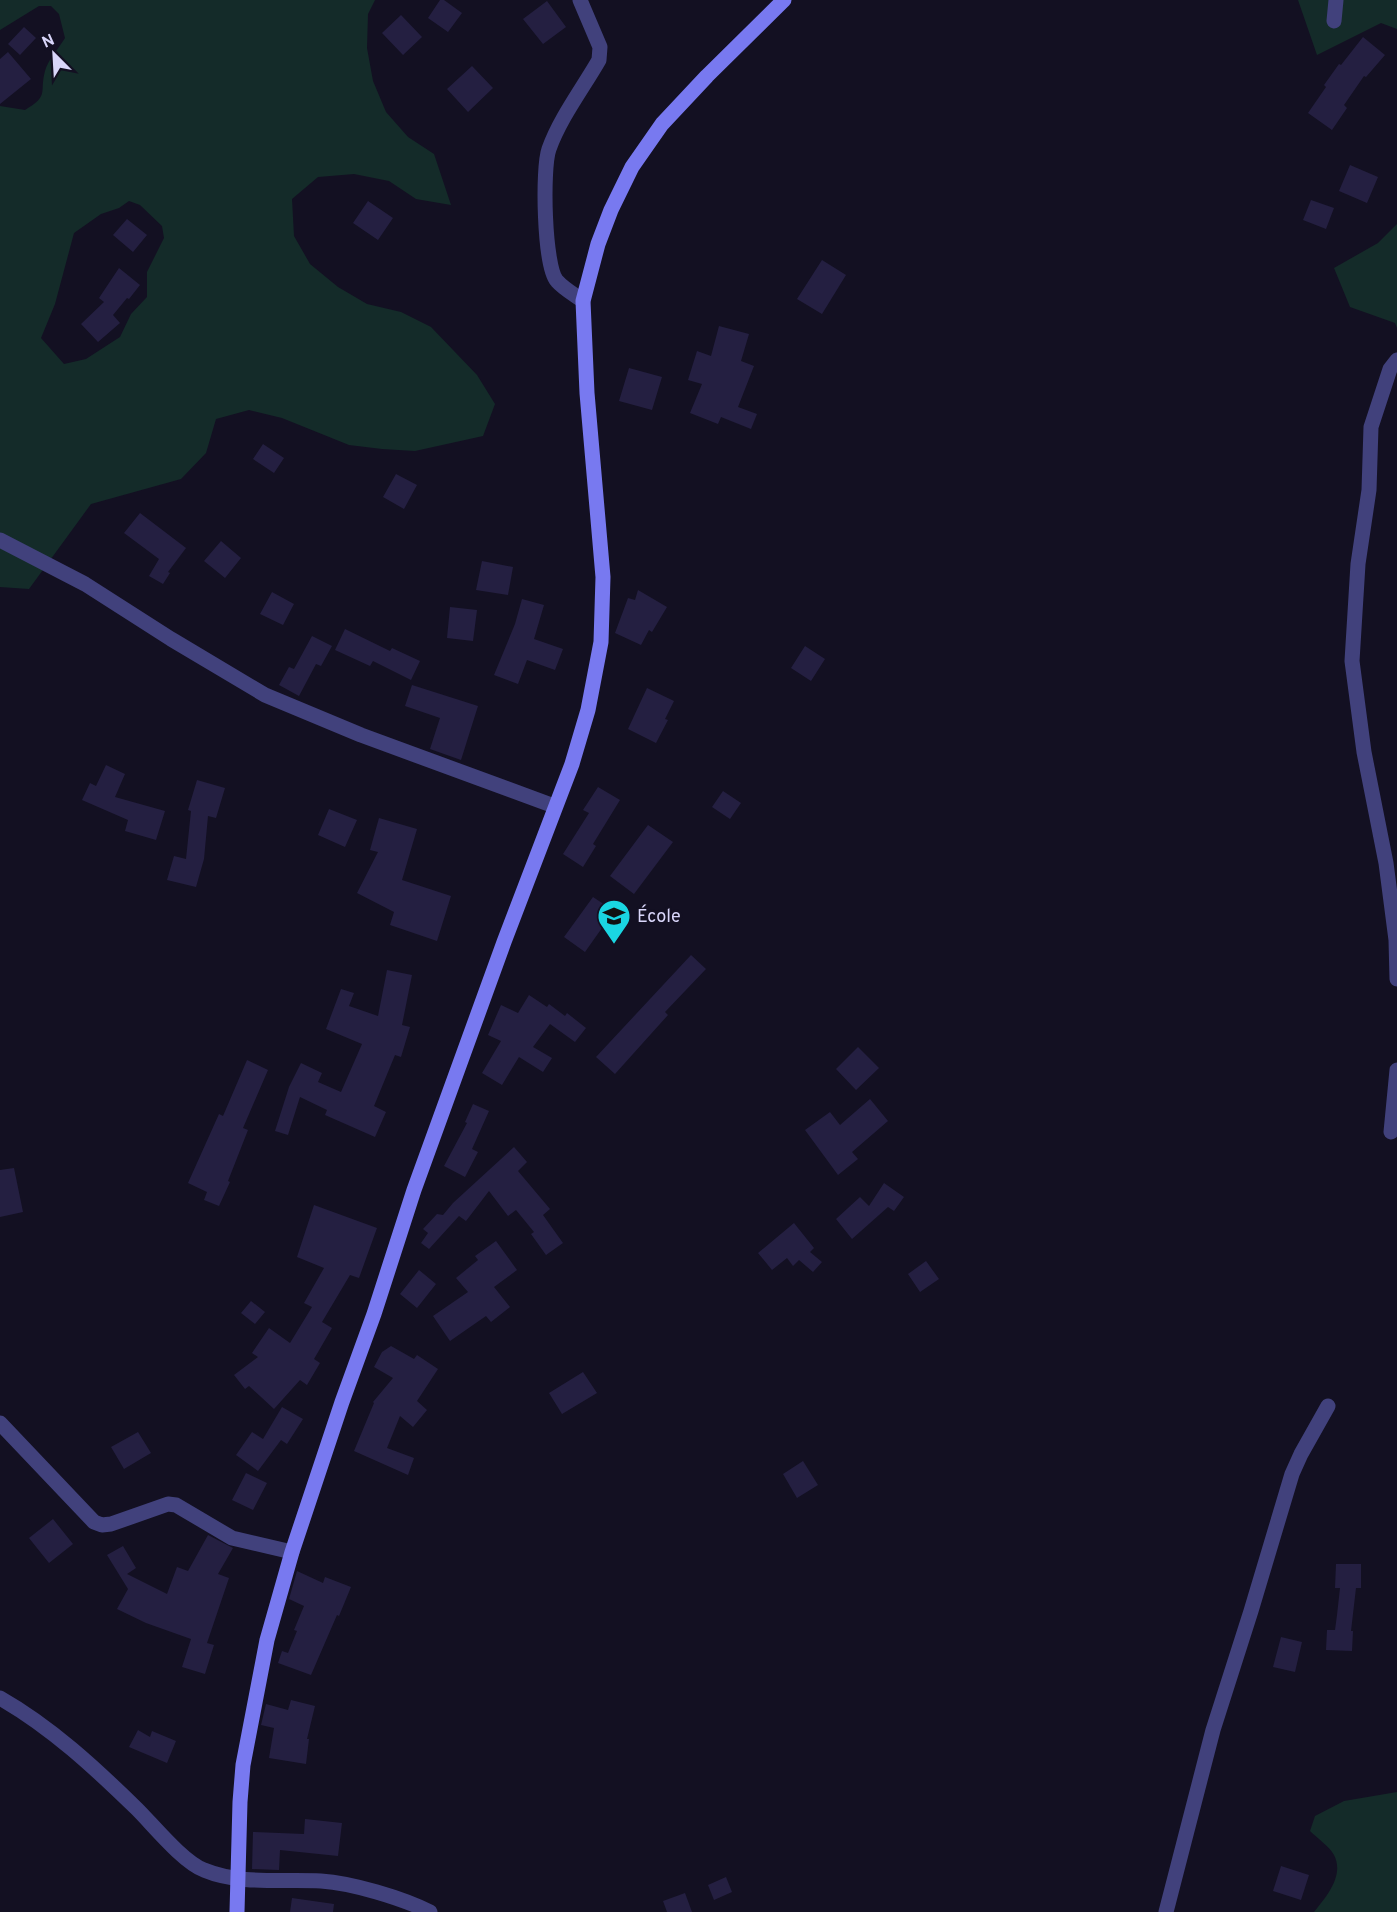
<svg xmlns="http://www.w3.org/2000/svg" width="1397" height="1912" font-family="Overpass,sans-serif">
<rect width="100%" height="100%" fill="#131022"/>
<path fill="#142b29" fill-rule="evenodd" d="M0 0H375L368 14 367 48 373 81 386 112 408 137 434 154 451 205 416 199 389 181 354 174 318 177 292 199 294 236 310 264 338 287 367 304 401 312 431 327 477 375 495 404 483 436 415 451 382 449 349 445 282 418 249 410 216 419 206 453 181 479 91 504 29 589 0 587V106L25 110C50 95 39 93 45 71 48 60 59 48 65 38L59 14 51 6H39L0 30ZM129 201 140 205 162 226 164 238 147 272V297L131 314 120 337 86 359 64 364 41 338 55 304 74 233 101 214 119 208Z
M1298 0H1397V29L1381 23 1317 55Z
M1397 224V328L1395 323 1350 307 1334 268 1378 243Z
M1397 1792V1912H1314C1325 1898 1345 1876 1334 1855 1330 1847 1317 1838 1310 1831L1315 1816 1344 1801Z"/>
<path fill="#241f41" d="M440 0H444L462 13 448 32 428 18Z
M547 1 566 27 543 44 523 19Z
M401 15 422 37 403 55 382 33Z
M24 27 36 38 20 55 8 44Z
M1363 37 1385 55 1366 77 1364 76 1344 105 1347 108 1332 130 1308 113 1326 87 1324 85 1339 64 1341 65Z
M8 52 31 79 0 104V59Z
M472 66 493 88 468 112 447 89Z
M1350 165 1378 177 1367 203 1339 191Z
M1311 200 1334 208 1326 229 1303 220Z
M368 201 393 218 378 240 353 223Z
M127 219 147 235 133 252 113 235Z
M822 260 846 275 822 314 797 299Z
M119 268 140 285 129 299 127 298 113 315 120 323 98 342 81 324 104 302 99 298Z
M719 326 749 334 741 361 754 366 738 407 757 414 751 429 721 417 718 424 690 413 702 384 688 380 697 351 711 356Z
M629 368 662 377 652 410 619 401Z
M263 444 284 458 274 473 253 459Z
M396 474 417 485 404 509 383 497Z
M140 513 186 548 168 572 170 573 163 584 149 576 159 559 124 533Z
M221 541 241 558 225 578 204 561Z
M482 561 513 567 508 595 476 590Z
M638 590 667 607 652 632 649 630 641 645 615 633 628 598 635 600Z
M272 592 294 604 283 625 260 614Z
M522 599 544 605 534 639 563 649 555 670 527 660 518 684 494 675 515 624Z
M450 607 477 610 473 641 447 638Z
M345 629 390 651 392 648 420 661 411 680 373 661 370 666 335 650Z
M312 636 332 646 321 666 316 664 299 696 279 685 289 667 294 669Z
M805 646 825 659 811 681 791 668Z
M412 685 478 706 461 760 430 749 440 718 405 706Z
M647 688 674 701 665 719 668 720 656 743 628 729Z
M106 765 125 774 115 797 165 811 156 840 125 831 128 820 82 800 90 783 96 786Z
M197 780 225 788 216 818 208 816 204 859 196 887 167 880 174 856 186 859 191 811 188 810Z
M598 787 620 800 593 844 596 846 583 867 563 854 589 813 583 810Z
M723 791 741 803 730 819 712 807Z
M329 809 357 820 345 847 318 835Z
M379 818 417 829 402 880 451 896 437 941 390 925 394 912 357 893 378 852 370 850Z
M648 825 673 842 634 894 610 876Z
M593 897 614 911 585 952 564 937Z
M691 955 706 969 665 1012 668 1015 615 1074 596 1057Z
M387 970 412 975 402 1025 410 1027 401 1057 395 1055 374 1106 386 1112 375 1137 325 1115 327 1110 300 1097 288 1135 275 1131 289 1087 301 1063 322 1073 318 1082 341 1092 362 1044 326 1029 341 989 354 993 349 1006 378 1016Z
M529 995 547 1007 549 1004 565 1016 567 1013 586 1028 575 1042 550 1024 533 1047 552 1058 543 1072 519 1057 502 1085 482 1073 501 1041 488 1035 501 1005 518 1013Z
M858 1047 879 1068 856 1090 836 1069Z
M247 1060 268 1070 243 1128 248 1130 228 1181 230 1182 219 1206 204 1200 207 1192 188 1183 219 1114 223 1116Z
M870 1099 888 1121 852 1152 858 1159 838 1175 805 1130 830 1112 840 1125Z
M473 1104 489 1111 472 1149 478 1152 465 1177 444 1166 467 1123 465 1122Z
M514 1147 527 1162 518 1171 550 1209 543 1215 563 1243 546 1255 531 1234 534 1232 516 1210 508 1216 489 1191 466 1221 459 1216 429 1249 421 1243 428 1233 423 1229 437 1214 443 1215 453 1203Z
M14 1168 23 1212 0 1217V1170Z
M884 1183 904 1197 894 1211 888 1207 852 1239 836 1219 860 1197 869 1206Z
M314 1205 377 1228 359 1278 350 1275 322 1322 332 1328 314 1359 320 1363 307 1385 300 1380 274 1409 249 1386 245 1389 234 1375 258 1357 252 1353 269 1328 290 1343 312 1307 304 1303 324 1268 297 1257Z
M794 1223 814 1248 810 1252 822 1262 813 1272 799 1260 793 1266 787 1258 772 1270 758 1253Z
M496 1241 517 1270 494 1287 510 1307 491 1322 486 1316 450 1341 433 1316 468 1292 456 1278 478 1260 475 1256Z
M926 1261 939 1279 920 1292 908 1274Z
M419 1270 436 1284 417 1308 400 1294Z
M251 1301 265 1312 255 1324 241 1313Z
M391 1346 414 1359 417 1355 438 1369 417 1401 427 1410 413 1427 400 1416 387 1448 414 1458 408 1475 354 1451 374 1403 373 1402 393 1378 374 1367 382 1352Z
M583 1372 597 1393 562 1414 549 1393Z
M282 1407 303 1419 287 1444 281 1440 258 1471 236 1455 252 1432 263 1439Z
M138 1432 151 1453 124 1469 111 1447Z
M803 1461 818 1485 797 1498 783 1474Z
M246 1473 267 1483 253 1510 232 1500Z
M53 1519 73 1544 49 1563 29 1538Z
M208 1535 233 1548 218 1574 229 1578 207 1643 214 1645 205 1674 182 1667 191 1639 146 1623 117 1609 128 1589 107 1555 123 1546 136 1568 127 1574 167 1594 177 1567 188 1571Z
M1336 1564H1361V1588H1356L1351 1631H1353L1352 1651 1326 1650 1327 1630H1335L1337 1615 1340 1588H1335Z
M297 1571 323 1583 325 1577 351 1587 339 1616 337 1615 311 1675 278 1663 282 1651 288 1653 297 1631 294 1630 304 1606 289 1599Z
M1281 1637 1302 1642 1295 1672 1273 1667Z
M291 1700 315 1706 307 1739H309L306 1764 269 1758 274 1728 261 1725 266 1704 288 1710Z
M138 1730 150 1737 152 1731 176 1741 167 1763 129 1747Z
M305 1819 342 1823 338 1856 280 1850 279 1870 252 1869 253 1832 304 1834Z
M1281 1866 1309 1875 1301 1900 1273 1891Z
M726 1877 732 1892 714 1900 708 1885Z
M685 1893 692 1912H667L663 1901Z
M292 1898 334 1904 333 1912H290Z"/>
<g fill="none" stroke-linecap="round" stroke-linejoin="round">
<path stroke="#41417c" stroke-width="15" d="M580 0 600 47 599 60C583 88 560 118 549 149 542 168 544 267 557 281 564 289 575 295 583 301
M1334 21 1336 0
M1397 360 1390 369 1371 427 1369 490 1358 564 1352 661 1364 752 1386 863 1396 940 1397 979
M0 540 85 584 171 639 265 695 361 735 554 806
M1391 1132 1397 1070
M0 1423 94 1522 102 1525 111 1524 168 1504 176 1505 232 1538 292 1552
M0 1698C51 1727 95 1768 137 1809 154 1826 183 1862 204 1870 240 1885 283 1879 321 1881 352 1883 402 1898 430 1912
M1166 1912 1213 1730 1251 1611 1292 1474 1301 1454 1328 1406"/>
<path stroke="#7879f0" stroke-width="15" d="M237 1912 240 1802 243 1765 267 1640 292 1552 342 1402 374 1314 414 1190 504 942 572 764 588 710 601 642 603 577 587 393 583 301 598 244 611 210 632 167 662 124 707 76 784 0"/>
</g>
<defs>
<g id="school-pin" transform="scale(1.725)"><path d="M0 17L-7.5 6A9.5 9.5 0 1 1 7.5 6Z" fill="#1ad6e2" stroke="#131022"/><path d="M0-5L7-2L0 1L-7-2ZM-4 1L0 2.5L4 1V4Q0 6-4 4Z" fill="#111"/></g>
</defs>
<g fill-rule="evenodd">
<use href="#school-pin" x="614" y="916"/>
</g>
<g text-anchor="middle" stroke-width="5" stroke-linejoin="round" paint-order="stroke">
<g font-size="18" fill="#d9d6fa" stroke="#131022" text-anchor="start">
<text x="637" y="922">École</text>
</g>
</g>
<g transform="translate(54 54) rotate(336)" stroke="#131022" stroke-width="4.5" paint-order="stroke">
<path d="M0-4.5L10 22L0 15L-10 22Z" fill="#d9d6fa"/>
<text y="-9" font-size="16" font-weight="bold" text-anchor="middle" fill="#d9d6fa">N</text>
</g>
</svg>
